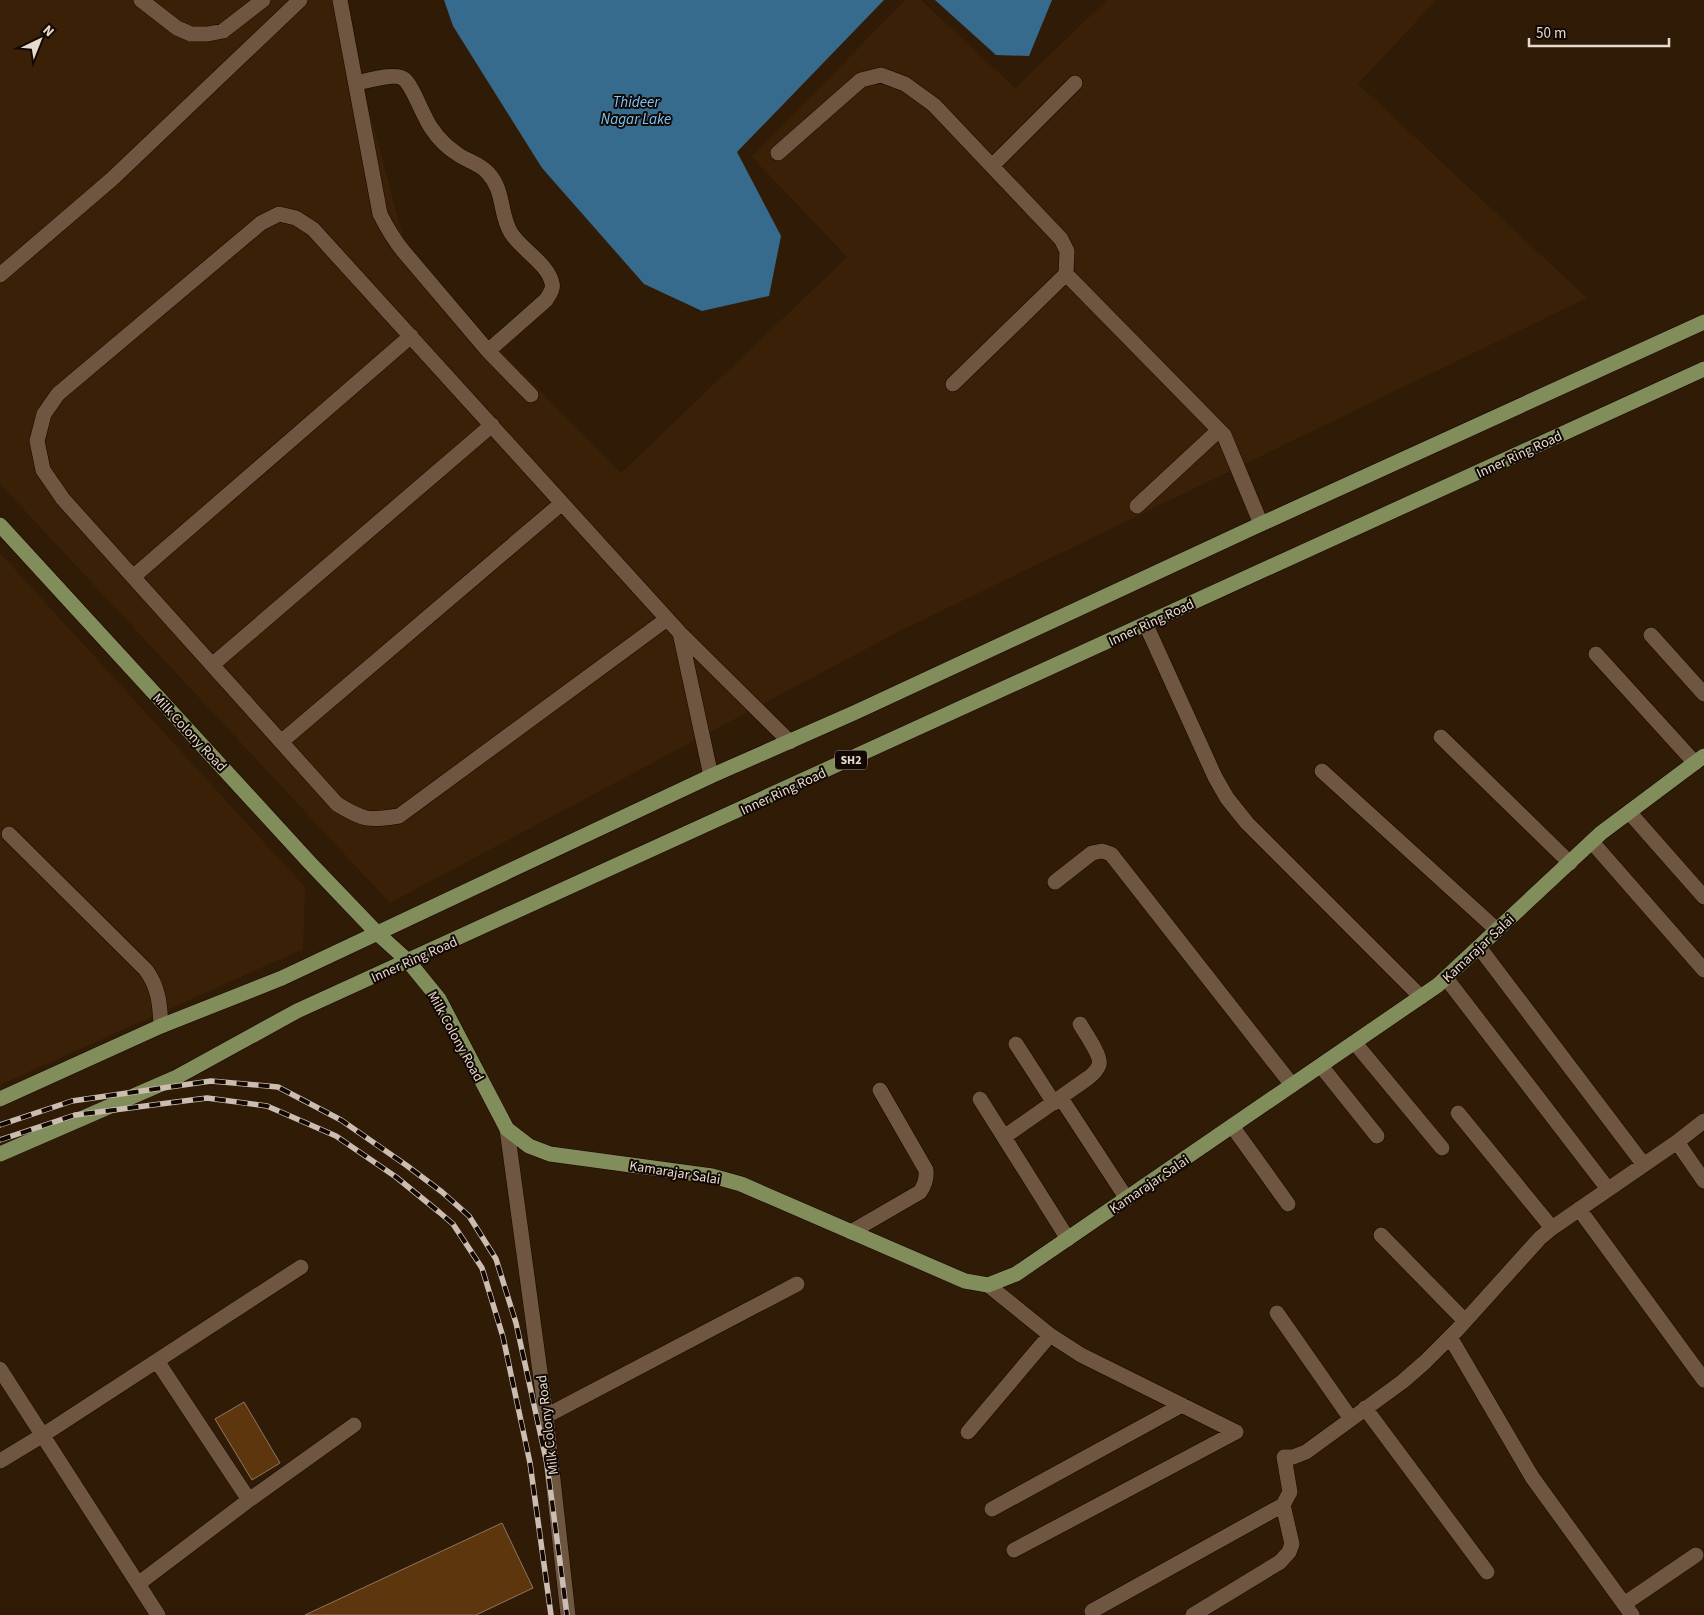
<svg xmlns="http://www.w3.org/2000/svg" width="1704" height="1615" font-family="'Source Sans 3',sans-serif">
<rect width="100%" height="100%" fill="#301b07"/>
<path fill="#3a2006" d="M0 0H340L408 256 621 473 847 257 752 157 905 0H921L1015 88 1107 0H1436L1358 84 1587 298 900 631 390 903 0 484Z
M0 553 305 887 303 949 0 1085Z"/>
<path fill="#376b8d" d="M444 0H884L737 152 781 236 769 296 702 311 644 284 542 168 453 26Z
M935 0H1052L1029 56 996 55Z"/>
<path fill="#5e360d" stroke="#907661" d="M244 1402 280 1463 252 1480 215 1419Z
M502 1523 533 1588 476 1615H305Z"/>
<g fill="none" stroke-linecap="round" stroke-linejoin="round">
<g stroke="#170500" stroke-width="16">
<path id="minor" d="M141 0 177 28 191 34H208L223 31 263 0
M340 0 380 214C387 228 394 240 404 252L488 351 531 395
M356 83C367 81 396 72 404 79 413 86 423 117 432 129 438 138 447 147 456 153 466 161 480 163 488 173 505 191 499 213 511 233 521 249 548 264 552 283 554 289 549 295 546 300L488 351
M778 153 861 80 881 75 905 84 934 105 1061 239 1067 251 1066 274
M992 166 1075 83
M0 275 112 179 300 0
M953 384 1066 274 1224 435 1261 524
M1137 506 1219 430
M133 577 411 336
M667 619 399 816C368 821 363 820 337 804L63 499 43 470 37 441 44 414 58 394 261 223 279 214 296 218 313 229 680 633 790 742
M1146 625 1215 777 1227 798 1247 823 1421 997
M680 633 711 776
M1651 635 1704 694
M1596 654 1695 763
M212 665 492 425
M1441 737 1570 863
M281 742 562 503
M1322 771 1497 930
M1629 812 1704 897
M9 834 146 970C159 988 160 1005 161 1026
M1592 842 1704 970
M1055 882 1092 853 1102 851 1111 854 1292 1085
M1479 947 1644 1165
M1446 978 1608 1189
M1355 1043 1442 1148
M1016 1044 1054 1103
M1321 1066 1377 1136
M1061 1098 1127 1199
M980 1099 1068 1239
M1458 1113 1552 1228
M1704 1121 1677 1142 1704 1181
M1232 1126 1288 1204
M507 1129 546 1416 568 1615
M1004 1137 1088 1078C1092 1075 1097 1071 1099 1065 1102 1056 1085 1033 1080 1024
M1579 1209 1704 1380
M851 1232 920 1192C925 1185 927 1179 926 1170L880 1090
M1381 1235 1464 1320
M988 1285 1050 1335 1081 1355 1236 1432
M1277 1313 1351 1419
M1450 1337 1532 1477 1632 1615
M157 1361 249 1500
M0 1369 158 1615
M1365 1408 1487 1572
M546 1416 797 1284
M968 1432 1050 1335
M0 1461 43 1435 301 1267
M992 1509 1182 1405
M1014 1550 1236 1432
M138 1584 249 1500 354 1425
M1624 1604 1696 1555
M1092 1611 1283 1505 1290 1492 1284 1457H1293L1306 1452 1402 1382 1425 1362 1457 1330 1540 1238 1552 1228 1677 1142
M1193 1615 1280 1562 1289 1552 1292 1544 1283 1505"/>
</g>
<g stroke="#170500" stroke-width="16">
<path id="major" d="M0 525 310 863 377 933 408 961 439 999 507 1129 529 1146 550 1154 712 1176 741 1184 965 1281 988 1285 1016 1274 1438 985 1601 833 1704 756
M0 1099 161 1026 282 978 711 776 856 712 1261 524 1704 322
M0 1154 175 1078 297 1011 1704 369"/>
</g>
<use href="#minor" stroke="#6e5641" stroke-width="15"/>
<use href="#major" stroke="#818d5a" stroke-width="15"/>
<g stroke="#ccbdb0" stroke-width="5.5">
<path id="rail" d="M0 1125 72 1101 211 1081 278 1087 341 1120 406 1165 442 1192 469 1216 496 1259 516 1323 547 1464 567 1615
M0 1140 75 1115 207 1098 267 1106 336 1136 396 1177 439 1212 453 1224 482 1268 503 1337 530 1463 551 1615"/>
</g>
<use href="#rail" stroke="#110803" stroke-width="4" stroke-dasharray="11" stroke-linecap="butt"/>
</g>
<g text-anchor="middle" stroke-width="4" stroke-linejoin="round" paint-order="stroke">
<rect fill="#110803" stroke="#a79a90" stroke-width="1" x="835" y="750.5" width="32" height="19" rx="4"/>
<g font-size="12" font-weight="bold" fill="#e7d9cd">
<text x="851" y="764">SH2</text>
</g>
<g font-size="14" fill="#e7d9cd" stroke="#110803">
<text transform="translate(1519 454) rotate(-25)" y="5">Inner Ring Road</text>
<text transform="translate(1151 622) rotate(-25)" y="5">Inner Ring Road</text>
<text transform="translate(190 732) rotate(47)" y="5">Milk Colony Road</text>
<text transform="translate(783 791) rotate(-25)" y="5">Inner Ring Road</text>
<text transform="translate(1478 948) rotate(-43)" y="5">Kamarajar Salai</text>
<text transform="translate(414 959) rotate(-24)" y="5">Inner Ring Road</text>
<text transform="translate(456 1036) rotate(61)" y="5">Milk Colony Road</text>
<text transform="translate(675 1172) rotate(9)" y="5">Kamarajar Salai</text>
<text transform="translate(1149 1184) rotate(-34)" y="5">Kamarajar Salai</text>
<text transform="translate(547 1425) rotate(-97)" y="5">Milk Colony Road</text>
</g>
<g font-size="15" font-style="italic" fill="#7ac9fd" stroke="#110803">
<text x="636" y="107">Thideer<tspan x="636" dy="17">Nagar Lake</tspan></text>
</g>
</g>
<g transform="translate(40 40) rotate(43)" stroke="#110803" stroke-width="4" paint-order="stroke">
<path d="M0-4L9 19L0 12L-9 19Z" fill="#e7d9cd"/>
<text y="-8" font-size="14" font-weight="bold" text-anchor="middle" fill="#e7d9cd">N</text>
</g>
<path d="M1529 38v8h140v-8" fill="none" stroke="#e7d9cd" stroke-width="2.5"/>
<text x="1536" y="38" font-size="15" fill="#e7d9cd" stroke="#110803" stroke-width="4" paint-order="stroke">50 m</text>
</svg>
